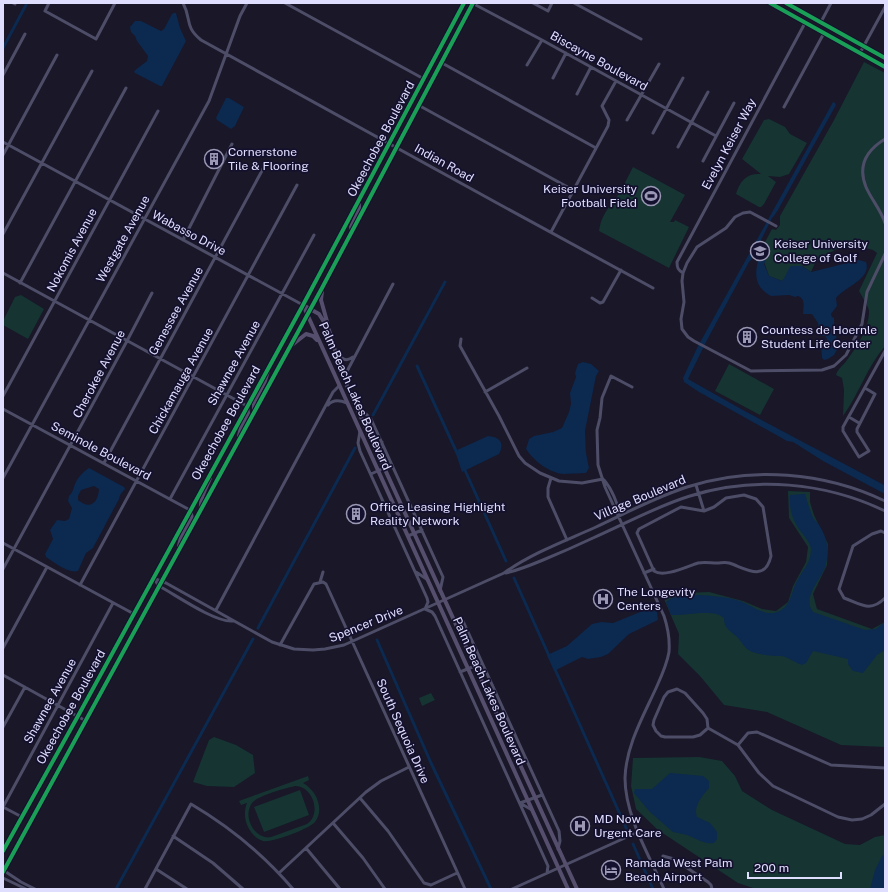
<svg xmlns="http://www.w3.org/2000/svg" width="888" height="892" font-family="'Public Sans',sans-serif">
<rect width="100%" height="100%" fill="#191728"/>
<path fill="#153432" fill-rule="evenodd" d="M864 62 885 73V346C867 367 859 394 843 416L844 390 842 378 836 375C838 368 843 366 847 360 857 347 869 328 869 311 868 305 862 297 859 291L877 253 873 250 857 246 840 247 821 258 815 263 811 272 802 266 782 281 769 276 763 259 758 261V255L772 229 776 230 780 225V216L834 120Z
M769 119 785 127 790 134 807 143 789 174 780 177 768 176 776 182 764 204 761 207H759L736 194C740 180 747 173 761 174L742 159 764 120Z
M633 167 685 195 670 222H674L675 220 689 227 669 268 599 231C602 213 609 208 618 195 624 186 628 176 633 167Z
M21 295 44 309 28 339 3 325V321L15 297Z
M729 364 774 389 760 415 715 391Z
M788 491 810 492V502L814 515 828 544 827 565 813 594 817 609 872 629 885 622V747L841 745 767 712 724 705 700 676 678 654 679 634 664 599 682 593 709 592 743 601 762 609 776 611 788 602 793 586 806 562 808 547 789 518Z
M431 693 435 700 422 706 419 698Z
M214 737 236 745 253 755 255 773 234 787 207 786 193 782 209 740Z
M699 757 722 761 735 776 742 791 772 810 845 844 860 845 875 837 885 835V889H756L738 883 658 830 636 809 631 786 633 758Z
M308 776 309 780 303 783C316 790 325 809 315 822 309 829 272 843 263 841 256 839 251 833 248 827 244 819 244 810 247 803L241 805 239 801ZM295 786C313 786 322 814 307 824L271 837C255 840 242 817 252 803 257 796 286 788 295 786Z
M300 790 309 815 264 832 254 807Z"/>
<path fill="#0c294f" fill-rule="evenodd" d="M174 13H176L180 28 186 41 162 86H160L135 73 134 71 147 61 148 56 137 41 135 36 131 32 130 27 135 21H141L161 31 164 29 172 14Z
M226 98H229L244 107 235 126 231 129 217 120 216 118Z
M833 102 835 103 836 105 778 210 774 216 772 218 751 260 749 262 706 342 688 379 741 409 884 485 885 486V494L823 461 793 442 787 441 699 392 684 382 683 378 697 348Z
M764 259 766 260 764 264 769 276 782 281C786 277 787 270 791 266H802L811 272 859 260 866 262C872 279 844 287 836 298L837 306 831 314 832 317 834 318V328L836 331 837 350 834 355 828 359 824 360 822 358 821 344H825L827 339 825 336H820L818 323 812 314H803C803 307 806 299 798 296L795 297 789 295 771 296C756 288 754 277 758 261Z
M583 362 591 364 599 371 596 376 585 431 586 453 589 468 586 473C579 473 571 474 564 474 549 473 534 461 526 449L529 439 534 436 553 432 562 428 569 412 571 404 570 393 576 377 575 373 578 364Z
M488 436C500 437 505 443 499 454L462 472 455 451Z
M89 468 124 487 125 489 120 495 119 499 93 548 86 553 78 571C68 574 54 562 46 557L45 554 53 539 50 530 57 520 65 521 69 519 72 508 68 501 69 496C73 492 73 489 75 484 78 477 83 472 89 468ZM94 486 99 489C98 503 90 510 78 500V496L81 490Z
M805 494C807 501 809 508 812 515 813 519 817 522 819 525 827 537 829 549 826 564 823 578 801 597 813 612L865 630 876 629 882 624 885 623V650L877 655 863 673 853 671 848 664V659L813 651 806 663 802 665C796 663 788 657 781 656 772 656 753 655 746 648 742 644 740 639 736 636 729 630 724 628 724 618 714 608 685 616 671 615L666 602C678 590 725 596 740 601 751 605 765 617 777 612 789 608 791 596 795 585 800 573 811 564 811 550 811 542 801 533 797 526 791 516 789 506 790 495Z
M650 608 657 612 658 620 629 634 608 654 601 657 588 659 582 657 554 671 547 655 567 646 592 624 601 622 613 623Z
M670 773 703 776 709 781V788C702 796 693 806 697 817L710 823 717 832V839L714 843C702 845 694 836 683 834 679 833 677 833 673 832L649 811 634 793 635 789H652Z
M885 855V889H870L875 870 882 856Z"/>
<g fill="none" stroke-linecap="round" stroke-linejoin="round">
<path stroke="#0c294f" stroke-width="3" d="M3 48 27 3
M417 366 457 453
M373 415 445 282
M464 468 506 561
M514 578 550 658
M258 628 355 448
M377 640 431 763 491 889
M554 667 627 830
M633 844 653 889
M116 889 253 639"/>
<path stroke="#4d4d68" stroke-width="3" d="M13 3 15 4
M49 3 45 11 96 39 115 3
M183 3C192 20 184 26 201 40L497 203 653 288
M285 3 424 79
M472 3 542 40 716 136
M533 3 548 11 552 3
M574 3 641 39
M821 22 831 3
M860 53 885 7
M442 63 596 148
M527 65 542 40
M3 75 25 34
M553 78 566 53
M577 94 591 67
M420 106 573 190
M784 107 824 33
M627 120 659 64
M653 133 683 78
M885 139C867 150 857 165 866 187 871 199 881 210 885 223
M3 142 303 305
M678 147 708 92
M3 155 57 55
M703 161 734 103
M776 226 750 212 743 213 735 217 726 228 697 247 687 263 683 273 682 281 684 302 681 319 682 329 688 337 694 341 751 371 822 370 834 366 846 355 862 324 867 292 885 254
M551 232 608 126 609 120 602 106 616 81
M3 234 92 71
M183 240 232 144
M3 273 247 406
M683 273C678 270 677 268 677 262L805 23
M20 283 126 88
M592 298 600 303 603 302 621 270
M461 339 460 346 499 416 519 456 525 463 540 473 559 481 582 483 603 479
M336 351C341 358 345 363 353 357
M344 377 393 284
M632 387 611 376 602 398 600 418 597 430 598 465 605 487 664 616C668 628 670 639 669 652 667 664 662 675 657 686 644 715 626 745 625 778 625 816 649 855 664 889
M865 388 875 394 857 429V432L869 451 859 457 843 431V427L885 351
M485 392 527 368
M3 396 158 111
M328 405C333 399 340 400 347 403
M357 407 367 415 371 419 443 577 440 591
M3 409 190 510
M849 417 859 423
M360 431 358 443 360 451 427 598 428 602 425 609
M379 456 382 442
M104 463 264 167
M371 474 384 468
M3 478 209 101 240 16 247 3
M551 478 548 488V497L567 540
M604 480C611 488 619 505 619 515
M696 485 704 511
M744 495 756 499 763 507 771 556C765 583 745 568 729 563 725 562 721 563 717 563 711 563 704 562 698 563 688 566 664 578 654 571L637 533 639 529 681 507 704 511 714 507 726 498Z
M170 499 314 235
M885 533 881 531 872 534 853 546 839 589 844 598C861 604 870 613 885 598
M408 536 422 530
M3 543 134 614
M3 569 127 341 152 293
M416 572 428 580
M506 573C519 570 531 565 543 560 560 553 576 546 593 538 625 524 657 506 690 496 754 476 825 482 885 511
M644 573 654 569
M153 578 166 583 272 642 294 649 313 650 325 649 344 645 504 573C532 553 565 541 596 527 626 513 656 497 687 487 752 466 824 472 885 501
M154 579 159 586C176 595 214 622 232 621
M320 582 323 572
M80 585 297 185
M425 609 432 612 435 616 548 866 547 873
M216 610 333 392 339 386
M463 621 559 831 560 841 558 849
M280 645 314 584 323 582 326 584 465 889
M3 648 47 567
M460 672 482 663
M3 675 86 721
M677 689 685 693 703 713 707 719 708 728 700 735 693 737H665L661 736 656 731 653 725 654 720 664 697 668 692Z
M3 727 25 687
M708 728 738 745 759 773 773 786 838 817 852 820 862 819 871 815 885 804
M738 745 748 733 757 732 831 765 885 768
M360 798 388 831 424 883 431 885 457 873
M520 803 542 795
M520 803 532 810
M3 807 113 603
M3 807 22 817
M333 823 363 858 385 889
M173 836 213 863 243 889
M306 848 340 889
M663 856 674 859 708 882 711 885 712 889
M156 869 187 889
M3 870 21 882 35 889
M279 873 366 792 381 781 409 767
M3 878 26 889
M145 889 191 804C230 827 264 855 293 889
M512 889 638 832"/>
<path stroke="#564e6d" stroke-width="4" d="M770 3 885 67
M786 3 885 58
M352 231 351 227 359 210V204
M322 291 321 300 328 325
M303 305 319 314 329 330 340 368 350 393 577 889
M303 305 568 889
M292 345 306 334 313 336 317 340
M254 411V402L265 381 268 371
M239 436 241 427 248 413 247 406
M201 509C200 497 206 489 210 478
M179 546 181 537 192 518 190 510
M3 851 78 716 303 305 464 3
M3 872 322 288 473 3"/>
<g stroke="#14112e" stroke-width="6">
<path id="cycleway" d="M770 3 885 67
M786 3 885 58
M3 851 78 716 303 305 464 3
M3 872 322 288 473 3"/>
</g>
<use href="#cycleway" stroke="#1a9f57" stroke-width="4"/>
</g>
<defs>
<g id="building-ring" transform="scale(1)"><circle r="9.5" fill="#14112e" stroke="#9a98b4" stroke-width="1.5"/><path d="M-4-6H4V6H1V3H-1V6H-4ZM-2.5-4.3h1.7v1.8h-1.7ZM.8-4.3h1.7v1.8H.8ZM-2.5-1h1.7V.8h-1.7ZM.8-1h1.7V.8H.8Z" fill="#9a98b4"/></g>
<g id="stadium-ring" transform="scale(1)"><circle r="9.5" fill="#14112e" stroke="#9a98b4" stroke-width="1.5"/><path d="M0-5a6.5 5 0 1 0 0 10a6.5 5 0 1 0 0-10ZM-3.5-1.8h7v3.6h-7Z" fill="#9a98b4"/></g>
<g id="university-ring" transform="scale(1)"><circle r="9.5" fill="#14112e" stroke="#9a98b4" stroke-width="1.5"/><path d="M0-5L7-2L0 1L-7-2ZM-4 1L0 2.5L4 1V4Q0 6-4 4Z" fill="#9a98b4"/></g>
<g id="hospital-ring" transform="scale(1)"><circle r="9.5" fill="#14112e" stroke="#9a98b4" stroke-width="1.5"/><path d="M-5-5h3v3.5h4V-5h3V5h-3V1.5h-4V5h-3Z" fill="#9a98b4"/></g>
<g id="hotel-ring" transform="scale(1)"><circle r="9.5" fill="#14112e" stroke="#9a98b4" stroke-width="1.5"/><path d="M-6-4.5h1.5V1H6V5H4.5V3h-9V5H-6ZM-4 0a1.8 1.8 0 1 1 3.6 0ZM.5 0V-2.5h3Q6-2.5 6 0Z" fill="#9a98b4"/></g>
</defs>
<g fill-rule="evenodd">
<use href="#building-ring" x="214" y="159"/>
<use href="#stadium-ring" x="651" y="196"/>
<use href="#university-ring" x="760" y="251"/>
<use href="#building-ring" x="747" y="337"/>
<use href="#building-ring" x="356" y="514"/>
<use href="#hospital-ring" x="603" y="599"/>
<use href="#hospital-ring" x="580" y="826"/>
<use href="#hotel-ring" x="611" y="870"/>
</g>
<g text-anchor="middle" stroke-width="3.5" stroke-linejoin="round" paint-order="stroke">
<g font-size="12" fill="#e0deff" stroke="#14112e">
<text transform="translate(599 61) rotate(29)" y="4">Biscayne Boulevard</text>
<text transform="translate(381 139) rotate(-62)" y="4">Okeechobee Boulevard</text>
<text transform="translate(729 144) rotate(-62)" y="4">Evelyn Keiser Way</text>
<text transform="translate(444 163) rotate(29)" y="4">Indian Road</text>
<text transform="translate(189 233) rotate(28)" y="4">Wabasso Drive</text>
<text transform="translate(123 239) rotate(-61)" y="4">Westgate Avenue</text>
<text transform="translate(72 250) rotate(-62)" y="4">Nokomis Avenue</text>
<text transform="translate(176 311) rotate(-61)" y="4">Genessee Avenue</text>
<text transform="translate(234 363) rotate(-61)" y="4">Shawnee Avenue</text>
<text transform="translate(99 374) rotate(-62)" y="4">Cherokee Avenue</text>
<text transform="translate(181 381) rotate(-61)" y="4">Chickamauga Avenue</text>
<text transform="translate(355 396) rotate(66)" y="4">Palm Beach Lakes Boulevard</text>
<text transform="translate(226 423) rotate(-61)" y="4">Okeechobee Boulevard</text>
<text transform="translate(101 451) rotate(28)" y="4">Seminole Boulevard</text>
<text transform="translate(640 498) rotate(-23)" y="4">Village Boulevard</text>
<text transform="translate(366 624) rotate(-22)" y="4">Spencer Drive</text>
<text transform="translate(489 691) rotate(66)" y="4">Palm Beach Lakes Boulevard</text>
<text transform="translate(50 701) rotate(-61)" y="4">Shawnee Avenue</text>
<text transform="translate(71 707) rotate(-61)" y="4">Okeechobee Boulevard</text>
<text transform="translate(403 731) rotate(66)" y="4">South Sequoia Drive</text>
</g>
<g font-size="12" fill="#e0deff" stroke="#14112e" text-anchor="start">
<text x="228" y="156">Cornerstone<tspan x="228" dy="14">Tile &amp; Flooring</tspan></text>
<text x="637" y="193" text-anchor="end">Keiser University<tspan x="637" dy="14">Football Field</tspan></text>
<text x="774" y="248">Keiser University<tspan x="774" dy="14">College of Golf</tspan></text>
<text x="761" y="334">Countess de Hoernle<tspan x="761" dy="14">Student Life Center</tspan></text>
<text x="370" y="511">Office Leasing Highlight<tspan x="370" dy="14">Reality Network</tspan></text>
<text x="617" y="596">The Longevity<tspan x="617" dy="14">Centers</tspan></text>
<text x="594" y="823">MD Now<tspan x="594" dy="14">Urgent Care</tspan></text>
<text x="625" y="867">Ramada West Palm<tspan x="625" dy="14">Beach Airport</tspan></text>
</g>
</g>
<rect width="888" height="892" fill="none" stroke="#e0deff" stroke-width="8"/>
<path d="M748 872v6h93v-6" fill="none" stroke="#e0deff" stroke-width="2"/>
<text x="754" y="872" font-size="12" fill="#e0deff" stroke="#14112e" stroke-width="3" paint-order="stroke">200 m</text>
</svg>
